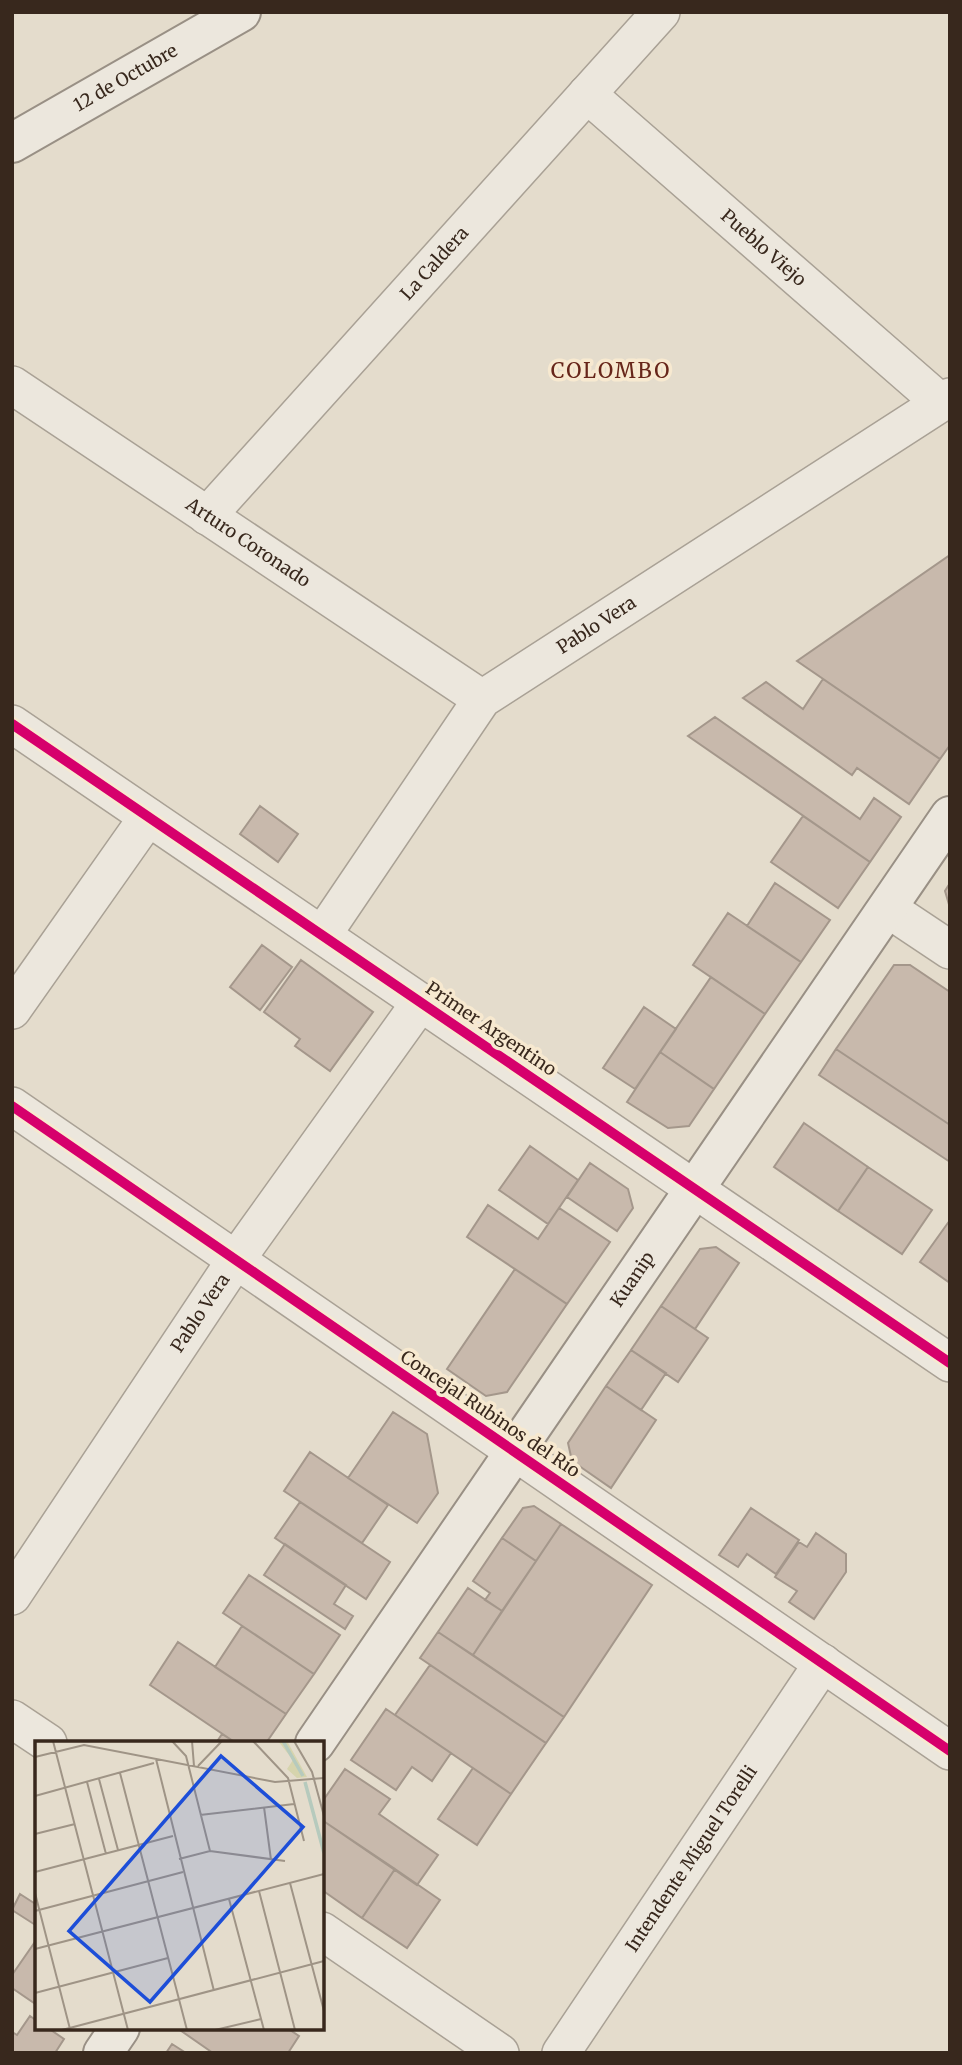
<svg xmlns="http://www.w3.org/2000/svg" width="962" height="2065" font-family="Merriweather,serif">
<rect width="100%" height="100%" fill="#e4dccc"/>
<path fill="#c8b9ac" stroke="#a4978b" stroke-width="2" d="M950 555V745L940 759 797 661Z
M823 679 940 759 909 804 857 768 852 775 743 698 766 682 803 709Z
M715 717 860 819 874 798 901 817 870 862 688 736Z
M260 806 298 834 278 862 240 834Z
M803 816 870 862 838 908 771 862Z
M775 883 830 920 801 962 747 926Z
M950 883V908L945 891Z
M728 913 801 962 765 1014 693 965Z
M262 945 292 967 260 1010 230 987Z
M301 960 373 1012 330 1071 295 1046 300 1039 264 1012Z
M894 965H910L950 992V1125L836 1049Z
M711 977 765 1014 714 1089 660 1052Z
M644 1007 676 1029 635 1089 603 1068Z
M836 1049 950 1125V1162L819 1075Z
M660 1052 714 1089 689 1126 668 1128 627 1102Z
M804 1123 868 1167 838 1211 774 1167Z
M530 1146 578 1180 548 1224 499 1190Z
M590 1163 628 1189 633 1208 617 1231 567 1197Z
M868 1167 932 1210 902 1254 838 1211Z
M488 1205 538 1239 559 1208 610 1242 567 1304 467 1237Z
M950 1220V1283L920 1262Z
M716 1247 739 1263 695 1329 661 1306 700 1249Z
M515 1269 567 1304 507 1392 486 1396 447 1369Z
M661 1306 708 1338 678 1382 631 1350Z
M631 1350 666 1373 641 1410 606 1386Z
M606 1386 656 1420 611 1488 572 1461 568 1443Z
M393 1412 427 1434 438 1493 417 1523 348 1478Z
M310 1452 388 1505 362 1543 284 1491Z
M300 1502 390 1562 366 1599 275 1538Z
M534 1506 561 1524 536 1561 502 1538 523 1508Z
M751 1508 799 1540 776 1574 747 1554 738 1567 719 1555Z
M561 1524 652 1585 564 1717 473 1655Z
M816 1533 846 1554V1572L814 1619 789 1602 797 1591 775 1577 799 1542 807 1547Z
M502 1538 536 1561 502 1611 485 1600 490 1593 473 1581Z
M285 1544 346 1585 334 1604 353 1616 345 1629 264 1575Z
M249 1575 340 1635 314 1674 223 1613Z
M468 1588 502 1611 473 1655 438 1632Z
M242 1626 314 1674 286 1714 215 1667Z
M438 1632 564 1717 546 1743 420 1658Z
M178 1642 286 1714 266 1743H236L150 1685Z
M430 1665 546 1743 511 1794 395 1715Z
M386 1709 451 1753 432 1781 412 1767 396 1790 351 1760Z
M222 1734 236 1743H216Z
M473 1768 511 1794 477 1845 438 1819Z
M345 1769 390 1799 379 1814 438 1855 417 1885 322 1820V1802Z
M322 1820 395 1869 362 1918 322 1890Z
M395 1869 440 1900 407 1948 362 1918Z
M20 1894 37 1905V1926L12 1910Z
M37 1939V2005L12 1988V1975Z
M30 2016 37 2021V2028H48L64 2039 55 2053H12V2032L17 2035Z
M177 2028H287L299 2036 288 2053H213Z
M172 2044 186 2053H166Z"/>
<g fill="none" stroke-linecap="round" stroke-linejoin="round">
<g stroke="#a9a195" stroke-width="40">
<g id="street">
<path id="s1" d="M587 94 940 402"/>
<path id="s2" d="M12 385 482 699"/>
<path id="s3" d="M207 516 661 12"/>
<path d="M12 724 950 1363"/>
<path d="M887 908 950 950"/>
<path id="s4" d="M323 934 482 699 950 397"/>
<path d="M12 1010 148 817"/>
<path d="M12 1106 950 1751"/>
<path id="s5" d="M12 1596 235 1261 420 1003"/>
<path d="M12 1719 48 1743"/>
<path d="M322 1931 500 2053"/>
<path id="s6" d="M561 2053 823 1663"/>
</g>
</g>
<g stroke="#999085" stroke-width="42">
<g id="secondary">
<path id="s7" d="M12 143 241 12"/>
<path id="s8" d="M315 1743 950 816"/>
<path d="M103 2053 120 2028"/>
</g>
</g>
<use href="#street" stroke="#ece7dd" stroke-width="37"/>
<use href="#secondary" stroke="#ece7dd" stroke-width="38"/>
<g stroke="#f7e9d0" stroke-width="15">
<path id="cycleway" d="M12 724 950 1363
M12 1106 950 1751"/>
</g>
<use href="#cycleway" stroke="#d6006c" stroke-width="10"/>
</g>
<g text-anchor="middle" stroke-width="7" stroke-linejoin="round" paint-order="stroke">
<g font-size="18" fill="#38281d" stroke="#f7e9d0">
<text dy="6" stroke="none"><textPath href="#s7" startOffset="131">12 de Octubre</textPath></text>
<text dy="6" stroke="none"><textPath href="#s1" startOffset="234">Pueblo Viejo</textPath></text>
<text dy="6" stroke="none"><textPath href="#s3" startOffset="340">La Caldera</textPath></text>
<text dy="6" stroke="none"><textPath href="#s2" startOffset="284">Arturo Coronado</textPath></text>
<text dy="6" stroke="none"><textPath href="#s4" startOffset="420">Pablo Vera</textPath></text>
<text transform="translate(491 1029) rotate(34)" y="6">Primer Argentino</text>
<text dy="6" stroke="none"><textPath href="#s8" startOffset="562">Kuanip</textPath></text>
<text dy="6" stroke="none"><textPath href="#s5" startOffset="340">Pablo Vera</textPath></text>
<text transform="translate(490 1414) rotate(34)" y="6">Concejal Rubinos del Río</text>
<text dy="6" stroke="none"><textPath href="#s6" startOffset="234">Intendente Miguel Torelli</textPath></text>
</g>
<g font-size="21" letter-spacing="2" fill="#67261a" stroke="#f7e9d0">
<text x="611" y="378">COLOMBO</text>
</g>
</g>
<g transform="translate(35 1741)">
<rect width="289" height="289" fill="#e4dccc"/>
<path d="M243 0H252L272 36 262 37 252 28 258 19Z" fill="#d6d4ad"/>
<path fill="none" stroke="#b6cabd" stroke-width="3.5" d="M248 0 268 35M270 41 289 112"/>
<path fill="none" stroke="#9f9486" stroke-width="2" d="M18 0 93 289M137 0 151 15 175 110M157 0 159 25M218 0 253 37 269 100M259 0 277 31 289 75M0 16 49 4 240 41 289 37M121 18 179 250M163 25 187 0M85 32 152 289M64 38 83 109M52 41 71 113M0 55 119 22M229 66 236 119M165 74 259 63M0 93 40 83M144 118 175 110 250 120M0 131 138 95M255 142 289 270M224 150 260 289M0 152 35 288M194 158 229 289M0 170 148 131M0 208 289 133M0 252 133 217M27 289 289 220M180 289 226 278"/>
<path fill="#1d4ed8" fill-opacity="0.15" stroke="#1d4ed8" stroke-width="3.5" d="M186 15 268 86 115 261 34 190Z"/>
<rect width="289" height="289" fill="none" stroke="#38281d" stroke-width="3.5"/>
</g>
<rect width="962" height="2065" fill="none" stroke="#38281d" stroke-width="28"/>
</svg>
